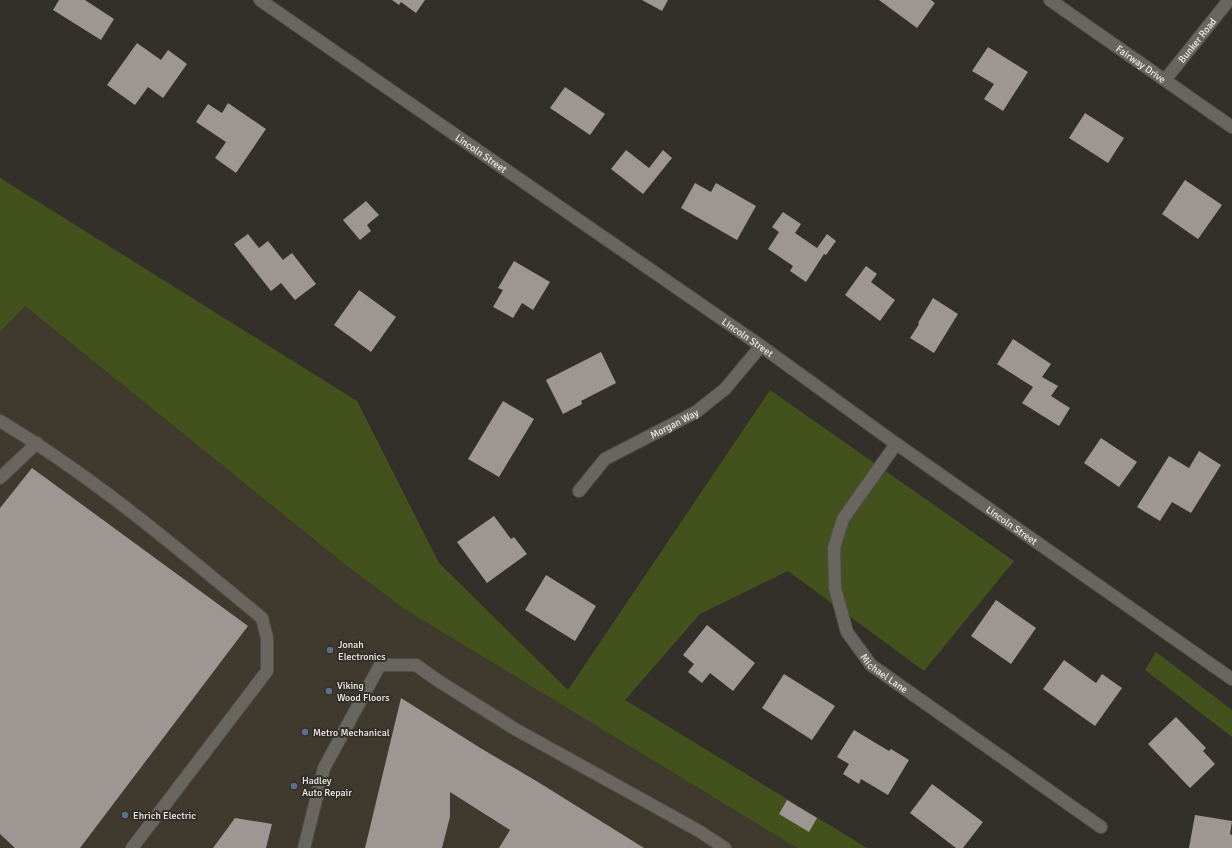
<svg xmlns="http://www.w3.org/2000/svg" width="1232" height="848" font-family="Signika,sans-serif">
<rect width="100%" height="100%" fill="#33302a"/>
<path fill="#40392e" d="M25 306 347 566 406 610 797 848H0V332Z"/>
<path fill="#43521d" d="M0 178 357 401 439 563 568 690 770 390 1014 561 924 671 788 571 700 614 625 700 867 848H797L406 610 347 566 25 306 0 332Z
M1156 652 1232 710V737L1145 670Z"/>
<path fill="#9e9692" d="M59 0H85L114 19 101 40 53 10Z
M392 0H425L416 13 401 2 399 5Z
M642 0H668L662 11Z
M879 0H931L935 3 917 28Z
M137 43 161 60 168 50 187 64 163 98 148 87 135 105 107 85Z
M988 47 1028 72 1003 111 984 99 994 84 972 71Z
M565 87 605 114 590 135 550 108Z
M228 103 266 129 236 173 215 158 226 142 196 122 208 104 222 113Z
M1085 113 1124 138 1108 163 1069 138Z
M626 150 649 168 663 150 672 158 643 194 611 169Z
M1185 180 1222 205 1198 239 1162 214Z
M695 183 711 192 716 183 756 206 737 240 681 208Z
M366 201 379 215 367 225 371 231 360 240 343 220Z
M783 212 801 224 795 233 817 248 827 234 836 241 826 255 824 254 806 282 790 271 793 266 768 249 779 232 772 227Z
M248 234 259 248 268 241 283 260 292 253 316 284 295 300 281 283 271 291 234 244Z
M514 261 550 282 533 310 522 303 513 318 493 307 503 290 498 288Z
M866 266 877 274 871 282 895 300 880 321 845 295Z
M359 290 396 317 371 352 334 325Z
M933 298 958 314 934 353 910 338 919 324 918 323Z
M1013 339 1051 364 1042 377 1058 386 1051 396 1070 408 1059 426 1022 403 1033 387 997 364Z
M601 352 616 383 581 401 582 404 563 414 546 380Z
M503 401 534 419 499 477 468 459Z
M1101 438 1137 462 1119 487 1084 463Z
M1199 451 1221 465 1191 513 1172 502 1160 521 1137 507 1169 456 1189 468Z
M32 468 248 626 80 848H15L0 834V508Z
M494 516 511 539 514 537 527 554 487 583 457 542Z
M546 575 596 606 575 641 525 610Z
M996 600 1036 628 1011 664 971 636Z
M707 625 755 663 733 691 710 673 702 683 688 672 694 664 683 655Z
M1064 660 1096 683 1102 674 1122 688 1095 726 1043 689Z
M784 674 835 706 812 740 762 708Z
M401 698 482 749 538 782 644 848H499L510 830 450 792V817L442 848H365Z
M1176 717 1206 748 1203 751 1215 764 1190 788 1148 744Z
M854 730 889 751 891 749 909 760 888 795 861 779 859 784 843 774 849 764 837 757Z
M932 784 983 822 963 848H956L910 813Z
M787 800 817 818 809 832 779 814Z
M1195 815 1232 821 1230 834 1232 835V848H1189Z
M235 818 272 824 266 848H213Z"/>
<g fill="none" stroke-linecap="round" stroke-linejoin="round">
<g stroke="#524f4a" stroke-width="14">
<g id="minor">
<path id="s1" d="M260 0 761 346 888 438 1232 679"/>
<path id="s2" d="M1050 0 1232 127"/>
<path id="s3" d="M1165 80 1229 0"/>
<path d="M0 421C94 477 178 549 262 618L267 638V671L132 848"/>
<path id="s4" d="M896 444 843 519 834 548 835 588 847 632 871 665 1101 827"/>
<path d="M0 478 37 443"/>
<path id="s5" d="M579 491 605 459 696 412 725 389 761 346"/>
<path d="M304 848 324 768 380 665H416L437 680 515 729 699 831 725 848"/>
</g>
</g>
<use href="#minor" stroke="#696660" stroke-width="12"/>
</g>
<g fill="#5c6f8a" stroke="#33302a" stroke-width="1.5">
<circle cx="330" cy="650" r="4"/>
<circle cx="329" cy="691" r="4"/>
<circle cx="305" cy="732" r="4"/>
<circle cx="294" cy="786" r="4"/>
<circle cx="125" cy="815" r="4"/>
</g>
<g text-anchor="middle" stroke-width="4" stroke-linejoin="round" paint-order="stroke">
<g font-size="10" fill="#edebe8" stroke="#33302a">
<text dy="4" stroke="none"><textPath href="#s3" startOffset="51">Bunker Road</textPath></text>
<text dy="4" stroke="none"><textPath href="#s2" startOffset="111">Fairway Drive</textPath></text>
<text dy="4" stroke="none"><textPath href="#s1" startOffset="269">Lincoln Street</textPath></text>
<text dy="4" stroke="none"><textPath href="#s1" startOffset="593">Lincoln Street</textPath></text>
<text dy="4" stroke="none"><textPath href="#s5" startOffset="119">Morgan Way</textPath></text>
<text dy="4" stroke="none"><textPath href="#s1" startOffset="917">Lincoln Street</textPath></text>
<text dy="4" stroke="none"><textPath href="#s4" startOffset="264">Michael Lane</textPath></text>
</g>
<g font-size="10" fill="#edebe8" stroke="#33302a" text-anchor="start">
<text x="338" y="648">Jonah<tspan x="338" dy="12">Electronics</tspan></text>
<text x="337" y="689">Viking<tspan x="337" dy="12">Wood Floors</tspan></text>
<text x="313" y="736">Metro Mechanical</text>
<text x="302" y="784">Hadley<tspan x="302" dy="12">Auto Repair</tspan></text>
<text x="133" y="819">Ehrich Electric</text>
</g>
</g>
</svg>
